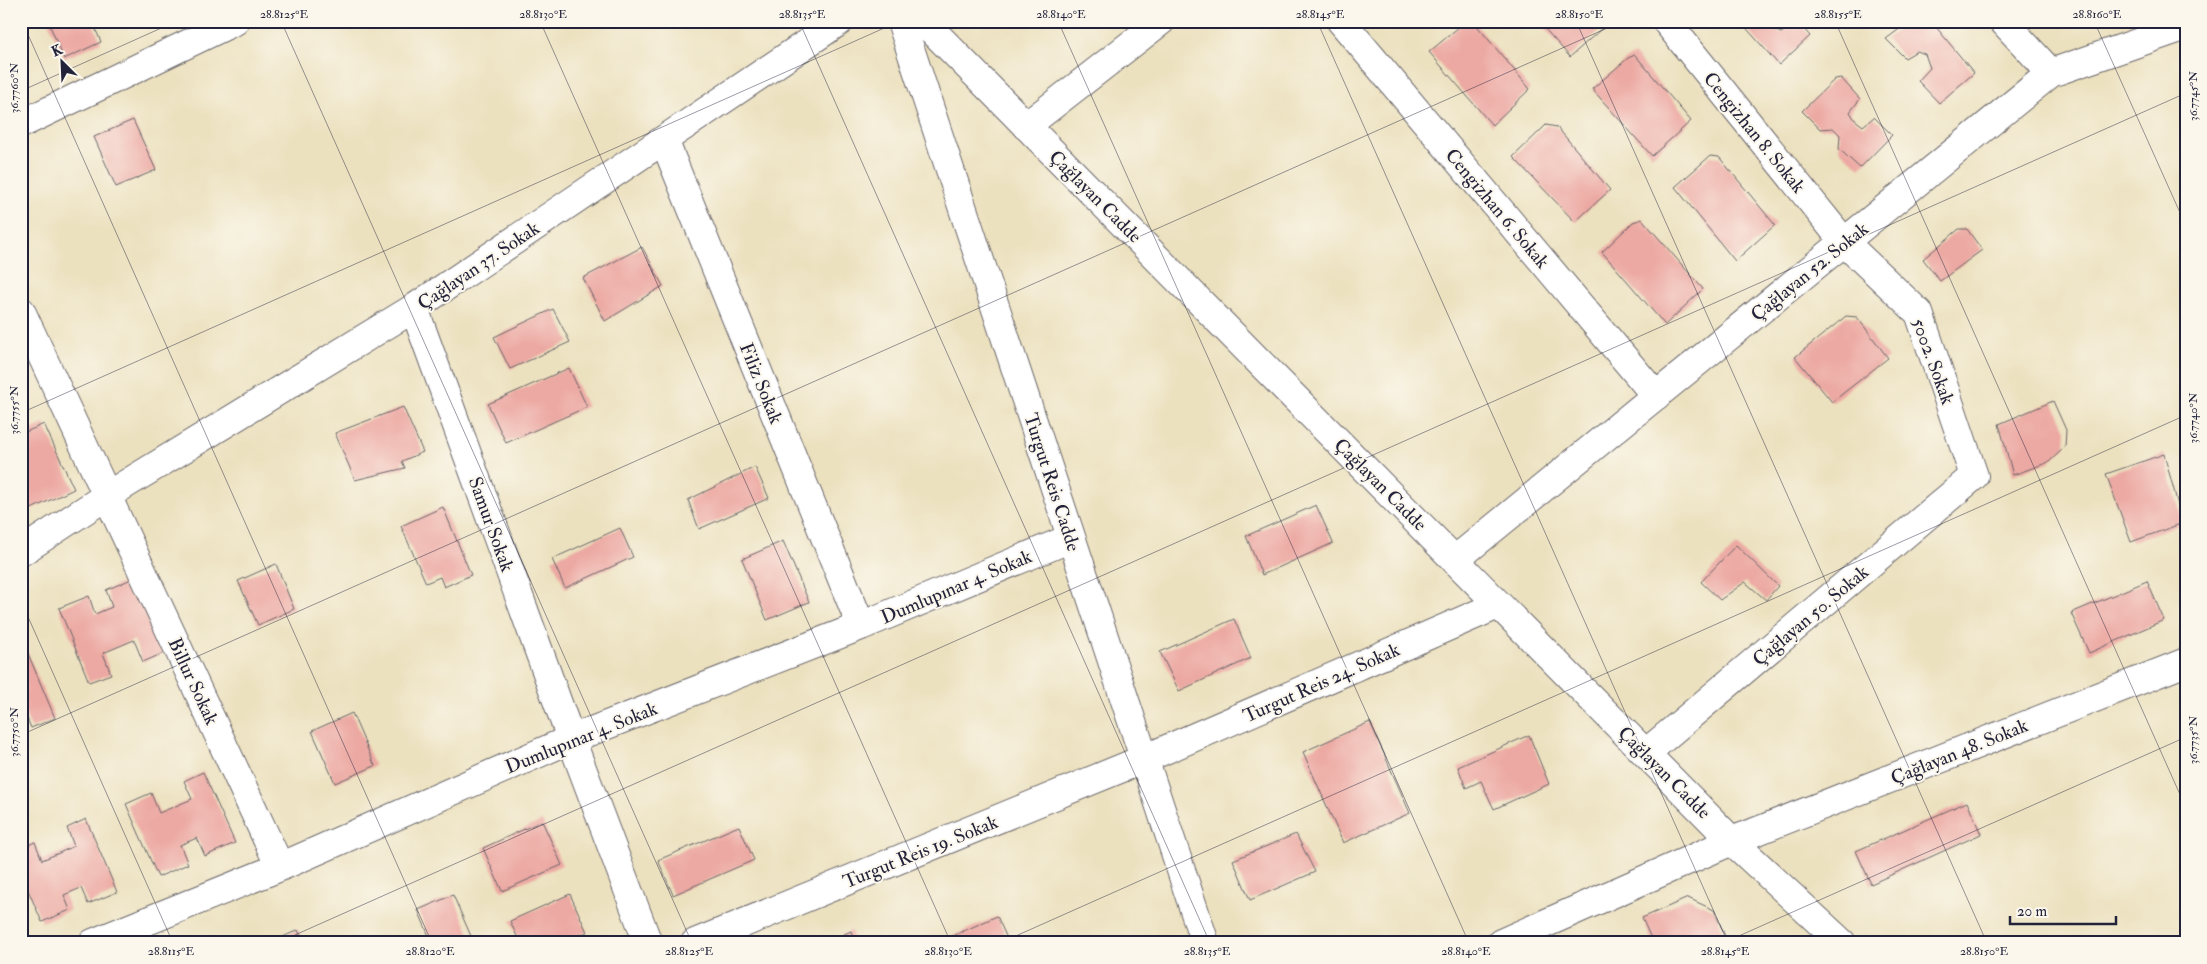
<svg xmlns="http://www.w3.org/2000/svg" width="2207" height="964" font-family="'IM FELL Double Pica',serif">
<rect width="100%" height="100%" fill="#fbf7ec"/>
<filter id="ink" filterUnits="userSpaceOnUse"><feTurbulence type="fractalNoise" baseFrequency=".02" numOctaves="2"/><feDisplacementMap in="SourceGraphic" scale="10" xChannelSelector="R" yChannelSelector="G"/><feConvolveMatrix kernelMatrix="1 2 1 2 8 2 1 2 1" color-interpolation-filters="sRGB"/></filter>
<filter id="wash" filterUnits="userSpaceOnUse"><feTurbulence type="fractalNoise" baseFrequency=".0096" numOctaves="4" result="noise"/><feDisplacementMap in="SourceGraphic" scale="20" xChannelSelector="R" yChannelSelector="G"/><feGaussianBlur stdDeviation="1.12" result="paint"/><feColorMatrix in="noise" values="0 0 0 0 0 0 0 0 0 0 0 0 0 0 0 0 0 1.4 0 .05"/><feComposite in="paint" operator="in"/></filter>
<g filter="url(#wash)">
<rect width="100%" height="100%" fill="#ece1bf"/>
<g id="blocks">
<path fill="#eca8a2" d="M48 21H92L101 42 64 59Z
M1466 21H1473L1530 89 1492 125 1429 52Z
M1538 21H1608L1609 22 1570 57Z
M1740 21H1769L1774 30 1781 33 1798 22 1810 36 1779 65Z
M1910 21H1931L1974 73 1939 103 1918 81 1930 68 1925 54 1917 51 1905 58 1886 39Z
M1635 55 1691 121 1652 156 1592 89 1628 58Z
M1841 78 1860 99 1850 112 1855 120 1863 126 1874 117 1892 135 1860 168 1839 149 1840 135 1833 128 1820 129 1802 111 1835 79Z
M133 120 156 170 116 187 94 137Z
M1546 125 1557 127 1610 190 1575 222 1513 157Z
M1710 156 1719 157 1775 225 1735 261 1675 187Z
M1642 219 1703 289 1665 325 1602 252 1633 222Z
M1959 229H1967L1982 250 1940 281 1923 259Z
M642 247 663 286 605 321 583 278Z
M553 309 570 342 510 369 494 337Z
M1846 316 1857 317 1888 358 1832 402 1795 357Z
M569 368 587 407 506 443 488 404Z
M2053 401 2066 430 2065 447 2049 462 2013 475 1999 424Z
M403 407 423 452 402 461 405 468 355 480 335 433Z
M44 424 74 489 27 511 21 500V434Z
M2164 454 2183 523 2131 542 2106 474Z
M755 467 769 498 699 529 688 500Z
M1316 505 1333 543 1262 575 1246 536Z
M443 507 471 575 444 587 440 577 426 583 401 526Z
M620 528 633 557 565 588 552 559Z
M783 541 809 602 767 620 742 559Z
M1736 545 1778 586 1766 600 1745 582 1720 600 1701 582Z
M276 564 294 609 258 625 238 581Z
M136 577 166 652 143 662 134 640 103 653 111 674 89 682 59 608 89 596 95 614 112 607 106 590Z
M2147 581 2164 620 2089 653 2071 613Z
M1234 619 1251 658 1179 691 1160 652Z
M24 644 55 718 31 728 21 704V645Z
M352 713 375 766 335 783 312 731Z
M1370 722 1410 813 1343 843 1303 752Z
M1529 735 1549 784 1494 809 1481 781 1466 788 1458 767Z
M203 772 235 843 205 856 197 838 180 845 188 864 158 877 126 804 151 793 159 813 192 799 184 781Z
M1967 802 1981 834 1871 884 1856 851Z
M86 819 117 892 88 904 81 888 64 895 70 910 42 922 21 874V848L35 842 42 860 59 853 74 846 67 828Z
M542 821 562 865 502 891 483 848Z
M739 826 754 860 673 895 658 860Z
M1296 834 1315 872 1250 900 1233 860Z
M570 894 587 932 561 943H520L510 921Z
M453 895 474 943H432L418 910Z
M1688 898 1714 910 1728 943H1653L1642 918Z
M997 916 1009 943H937Z
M298 930 304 943H270Z
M851 931 855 943H825Z"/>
</g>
</g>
<g filter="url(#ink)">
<use href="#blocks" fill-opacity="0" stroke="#696569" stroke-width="1"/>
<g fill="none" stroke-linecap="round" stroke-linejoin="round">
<g stroke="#696569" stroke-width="30">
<path id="minor" d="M901 21 1205 943
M923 21 1732 841 1842 943
M1341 21 1656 396
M2003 21 2051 73
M21 124 235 21
M1026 126 1161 21
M664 140 861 626
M414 308 571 739 648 943
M21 311 280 867
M21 552 108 495 414 308 840 21
M1456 559 2051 73 2186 26
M1646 753 1974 476 1919 313 1844 242 1666 21
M93 943 280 867 571 739 861 626 1071 538
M695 943 1144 759 1498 605
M1501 943 1732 841 2186 662"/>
</g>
<use href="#minor" stroke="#fff" stroke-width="28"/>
</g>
</g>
<path fill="none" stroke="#22223b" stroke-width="1" stroke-opacity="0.45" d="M22 21 432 943M281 21 692 943M540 21 951 943M799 21 1210 943M1058 21 1469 943M1317 21 1728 943M1576 21 1987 943M1835 21 2186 808M2094 21 2186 226M21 91 177 21M21 413 900 21M21 601 173 943M21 735 1623 21M277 943 2186 93M1000 943 2186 415M1723 943 2186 737"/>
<g text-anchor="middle" stroke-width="4" stroke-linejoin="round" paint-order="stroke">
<g font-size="19" fill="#22223b" stroke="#fbf7ec">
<text transform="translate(1755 132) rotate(51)" y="7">Cengizhan 8. Sokak</text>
<text transform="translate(1096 196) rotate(45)" y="7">Çağlayan Cadde</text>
<text transform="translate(1498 208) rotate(50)" y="7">Cengizhan 6. Sokak</text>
<text transform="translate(478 265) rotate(-34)" y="7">Çağlayan 37. Sokak</text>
<text transform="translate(1809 271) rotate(-39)" y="7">Çağlayan 52. Sokak</text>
<text transform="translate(1934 361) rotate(70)" y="7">5002. Sokak</text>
<text transform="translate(762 383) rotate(68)" y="7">Filiz Sokak</text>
<text transform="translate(1053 482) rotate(72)" y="7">Turgut Reis Cadde</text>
<text transform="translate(1381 484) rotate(45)" y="7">Çağlayan Cadde</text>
<text transform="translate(492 524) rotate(70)" y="7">Samur Sokak</text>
<text transform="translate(956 586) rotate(-23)" y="7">Dumlupınar 4. Sokak</text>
<text transform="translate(1810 615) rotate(-40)" y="7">Çağlayan 50. Sokak</text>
<text transform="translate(194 681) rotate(65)" y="7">Billur Sokak</text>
<text transform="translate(1321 682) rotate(-24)" y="7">Turgut Reis 24. Sokak</text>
<text transform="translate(581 737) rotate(-22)" y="7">Dumlupınar 4. Sokak</text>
<text transform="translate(1959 751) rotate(-22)" y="7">Çağlayan 48. Sokak</text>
<text transform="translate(1665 772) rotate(45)" y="7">Çağlayan Cadde</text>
<text transform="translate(920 851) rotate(-22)" y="7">Turgut Reis 19. Sokak</text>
</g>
</g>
<rect width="2207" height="964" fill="none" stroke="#fbf7ec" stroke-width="55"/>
<g transform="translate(62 62) rotate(336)" stroke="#fbf7ec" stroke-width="4" paint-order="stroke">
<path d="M0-4L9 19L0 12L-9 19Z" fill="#22223b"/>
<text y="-8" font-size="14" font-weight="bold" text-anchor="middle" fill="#22223b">K</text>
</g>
<path d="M2010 916v8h106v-8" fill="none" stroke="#22223b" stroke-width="2.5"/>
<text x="2017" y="916" font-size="15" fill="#22223b" stroke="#fbf7ec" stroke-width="4" paint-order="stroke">20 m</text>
<rect x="28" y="28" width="2152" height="908" fill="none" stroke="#22223b" stroke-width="2"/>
<g font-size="12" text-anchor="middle" fill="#22223b">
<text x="284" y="18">28.8125°E</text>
<text x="543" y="18">28.8130°E</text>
<text x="802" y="18">28.8135°E</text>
<text x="1061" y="18">28.8140°E</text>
<text x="1320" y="18">28.8145°E</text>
<text x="1579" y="18">28.8150°E</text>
<text x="1838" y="18">28.8155°E</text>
<text x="2097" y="18">28.8160°E</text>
<text transform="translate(14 88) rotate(-90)" y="4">36.7760°N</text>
<text transform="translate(2193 96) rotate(-90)" y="4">36.7745°N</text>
<text transform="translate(14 410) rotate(-90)" y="4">36.7755°N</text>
<text transform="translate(2193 418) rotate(-90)" y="4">36.7740°N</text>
<text transform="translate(14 732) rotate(-90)" y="4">36.7750°N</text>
<text transform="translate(2193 740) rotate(-90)" y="4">36.7735°N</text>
<text x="171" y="955">28.8115°E</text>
<text x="430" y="955">28.8120°E</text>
<text x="689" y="955">28.8125°E</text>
<text x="948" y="955">28.8130°E</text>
<text x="1207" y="955">28.8135°E</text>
<text x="1466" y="955">28.8140°E</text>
<text x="1725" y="955">28.8145°E</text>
<text x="1984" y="955">28.8150°E</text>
</g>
</svg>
